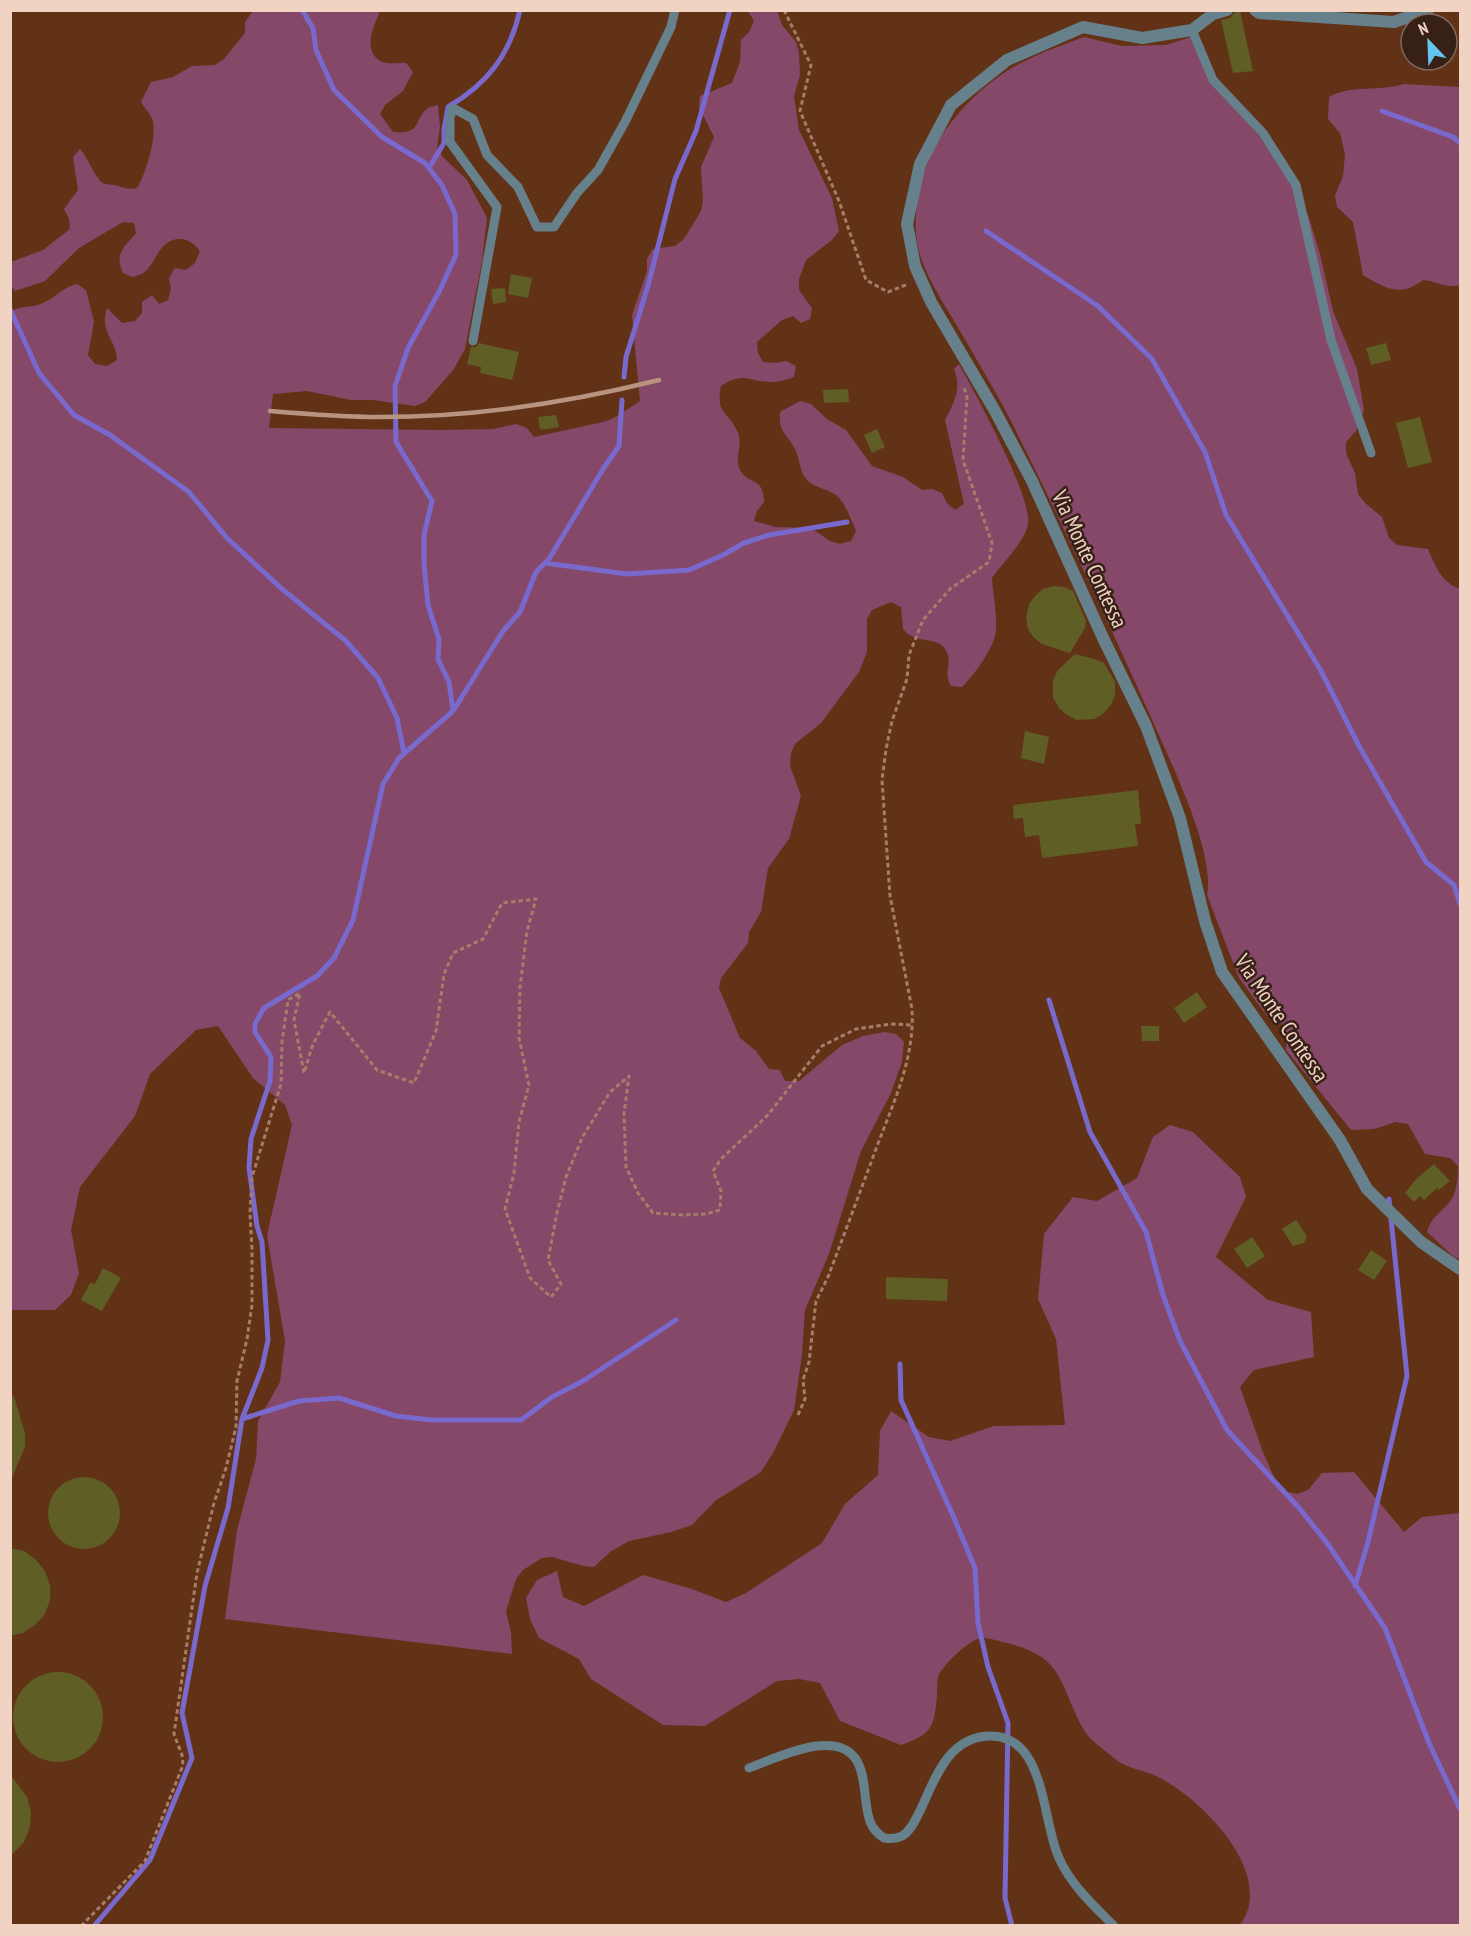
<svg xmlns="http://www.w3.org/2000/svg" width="1471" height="1936" font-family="'PT Sans Narrow',sans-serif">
<rect width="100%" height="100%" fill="#623217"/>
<path fill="#854868" d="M253 11H378L379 14C373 28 362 52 382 62 388 64 399 63 406 63L413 72 403 91 385 105 380 114 393 132C423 135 413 119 428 108 431 106 435 106 438 105L440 127 437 148 443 157 467 180 487 218 482 261 465 349 454 369 425 402 415 406 373 400H351L307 391 273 394 269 428 440 430 493 429 516 424 527 428 534 437 603 422 614 418 640 401 632 315 647 271V259L653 249 675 246 684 239 701 211 703 201 701 167 714 137 699 107 700 96 732 83 740 62 741 40 749 32 754 21 748 11H777L782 25 796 42 799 53 800 75 794 96 799 130 832 198 839 231 832 240 806 260 799 279V290L812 308 810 319 801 323 793 316 782 320 757 342 758 353 763 362 775 363 786 361 796 366 794 377C787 379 780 382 774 382 750 383 745 370 721 386 715 415 729 411 738 433 743 444 734 460 740 470 749 486 763 475 764 502L757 511 754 521 776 527 811 528 830 541 840 544 851 541 856 531C851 520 846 503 836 495 828 489 813 487 807 480 799 471 800 458 795 449 787 433 778 433 780 412L800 401 811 404 827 419 846 430 872 466 903 477 922 490 932 489 942 493 947 503 955 510 964 504 945 420C954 403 962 388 954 369L959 364C975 393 1032 496 1028 524 1026 540 1001 565 992 578 993 595 997 613 996 630 995 647 974 675 962 687L951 686C943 671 952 666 947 653 942 637 922 643 910 635 907 634 905 631 903 629L901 607 891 602 872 610 867 619V652L859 672 821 723 795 744 791 753 790 766 801 796 789 839 768 868 761 912 749 932 748 943 721 978 719 988 740 1038 756 1051 769 1069 780 1070 785 1081H799L842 1045 863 1036 885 1032 896 1034 904 1042 902 1062 891 1093 861 1151 829 1254 805 1310 802 1355 794 1410 773 1453 761 1472 715 1501 692 1525 671 1532 629 1541 610 1552 594 1567 584 1566 552 1557 542 1558 523 1570 516 1579 506 1611 511 1632 512 1654 225 1619 237 1530 256 1459 258 1421 280 1382 285 1341 267 1235 292 1125 285 1105 253 1078 218 1026 196 1030 150 1074 135 1116 80 1187 71 1230 79 1273 71 1295 55 1310H11V313C18 305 28 308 38 305 54 300 62 287 77 284L86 290 94 322 88 355 95 364 107 366 117 360C116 338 99 333 107 308L122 323 135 321 142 313V302L152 295 159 304 168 300 171 288 169 278 175 268 186 270 195 263 200 251C195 245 189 239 180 239 158 239 157 264 142 274 139 275 136 276 132 277L123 273C114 253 124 248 136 233L134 223 123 222 79 248 45 281 15 291 11 286V262L43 250 70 229 69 219 64 209 78 190 73 157 80 149C88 157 95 179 104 184 105 184 113 185 114 185 123 187 127 190 137 188 146 174 158 134 152 118 149 113 144 107 141 102L151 82 173 77 192 66 215 65 224 59 245 33V22Z
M1084 37 1122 46 1166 45 1191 37 1211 84 1258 134 1285 174 1308 215 1320 254 1333 311 1357 369 1364 410 1356 431 1346 442V453L1355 473 1358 494 1365 503 1382 517 1389 538 1397 545 1428 549C1435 566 1442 583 1460 589V1259L1454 1257 1427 1232C1432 1215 1442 1213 1451 1200 1457 1192 1458 1176 1458 1166L1450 1158 1425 1154 1408 1124 1396 1122 1374 1129 1351 1130 1286 1050 1287 1038 1285 1027 1277 1020 1267 1016 1239 978 1207 895C1215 857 1178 778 1162 742 1114 634 1064 527 1011 421 995 390 976 359 959 329 939 295 912 259 916 218 917 198 922 172 931 154 950 117 985 81 1023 62 1042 52 1063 45 1084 37Z
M1404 84 1460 87V285C1447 289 1437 281 1423 280 1400 298 1385 288 1363 275L1353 222 1337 207 1335 196 1343 176 1345 154 1340 133 1328 119 1329 97C1353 84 1380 92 1404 84Z
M1170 1125 1193 1132 1240 1177 1246 1197 1216 1257 1268 1300 1311 1312 1314 1357 1254 1370 1240 1387 1263 1452 1278 1486 1287 1492 1297 1494 1308 1490 1322 1473 1354 1472 1404 1532 1422 1517 1460 1513V1925H1240C1277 1875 1203 1800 1160 1778 1146 1770 1126 1769 1114 1758 1105 1750 1090 1741 1084 1730 1059 1686 1066 1657 1007 1643 1000 1642 988 1637 981 1638 968 1640 942 1666 938 1677 937 1683 937 1690 937 1696 934 1728 932 1734 901 1745L840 1721 820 1683 799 1679 777 1681 705 1726 663 1725 591 1679 579 1659 539 1638 530 1619 526 1598 537 1580 557 1571 563 1597 584 1606 643 1575 689 1588 726 1602 746 1593 822 1543 845 1504 878 1475 880 1431 891 1411 929 1437 950 1441 994 1426 1065 1425 1056 1339 1038 1299 1044 1234 1073 1197 1097 1201 1137 1178 1153 1137Z"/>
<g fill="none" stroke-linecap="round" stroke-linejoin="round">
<path stroke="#7969cd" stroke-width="5" d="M302 10 313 28 316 50 334 90 382 137 425 163 442 185 455 214 456 255 439 292 408 348 395 386 396 442 432 501 424 535V564L428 605 439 639 438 659 449 682 453 710
M1382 111 1453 137 1460 143
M429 168 444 143V129L448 107C487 84 510 55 520 10
M986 231 1098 306 1152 359 1205 452 1226 515 1320 669 1359 746 1426 862 1454 885 1460 904
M10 309 39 373 74 415 110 435 189 492 227 538 282 589 346 641 378 678 397 718 404 753
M624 377 626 357 648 286 675 179 696 131 730 10
M545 563 627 574 689 570 723 555 744 543 769 535 847 522
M1049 1000 1090 1132 1146 1232 1163 1295 1180 1341 1227 1430 1300 1509 1327 1543 1385 1628 1429 1743 1460 1809
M900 1364 901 1400 954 1518 975 1568 978 1623 988 1667 1008 1723 1005 1898 1012 1926
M242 1419 299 1401 339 1398 396 1416 431 1420H521L552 1397 583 1381 676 1320
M1355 1586 1368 1542 1407 1376 1389 1199
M94 1926 150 1860 192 1758 182 1713 205 1586 228 1508 242 1419 262 1368 268 1340 262 1242 257 1226 249 1168 251 1139 270 1081 271 1057 255 1032V1024L264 1008 317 976 334 958 353 920 383 784 399 758 453 711 503 631 520 612 536 572 549 559 603 469 619 446 622 400"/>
</g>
<path fill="#5f5e24" d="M1240 11 1253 71 1233 73 1221 20 1230 18 1235 12Z
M511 274 532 278 528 298 508 294Z
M505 288 506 302 493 304 491 289Z
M479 343 519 352 512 380 480 373 481 367 467 364 471 347H476Z
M1386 343 1391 360 1371 365 1366 348Z
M848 389 849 402 824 403 823 390Z
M556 415 559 427 540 430 538 417Z
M1420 417 1432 462 1408 468 1396 423Z
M877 429 885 447 872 453 864 435Z
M1054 586 1064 587 1073 591 1086 621 1085 628 1070 653 1042 644 1034 638 1028 629 1026 618 1029 604 1035 596 1043 589Z
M1075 654 1098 660 1104 663 1115 682V695L1111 705 1103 714 1094 719 1077 720 1067 715 1059 708 1053 698V680L1058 670Z
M1025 731 1049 737 1044 764 1021 758Z
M1138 790 1141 824H1135L1138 846 1042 858 1039 835 1025 837 1023 818 1014 819 1013 805Z
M1197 992 1207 1007 1184 1023 1174 1008Z
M1141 1026H1159V1041H1142Z
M1434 1164 1450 1181 1439 1190 1437 1188 1424 1200 1420 1196 1414 1202 1405 1193 1416 1179Z
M1296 1220 1307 1236 1304 1243 1293 1246 1282 1229Z
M1252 1237 1265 1256 1247 1268 1234 1249Z
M1371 1250 1387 1261 1374 1280 1358 1270Z
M103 1268 121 1278 102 1311 81 1300 90 1283 95 1284Z
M886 1277 948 1279 947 1301 886 1299Z
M14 1396 25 1434V1447L11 1480 10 1397Z
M48 1513a36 36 0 1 1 72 0a36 36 0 1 1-72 0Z
M10 1548 24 1551 36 1560 45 1571 50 1585V1600L45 1614 35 1625 23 1633 10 1636Z
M13 1717a45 45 0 1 1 90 0a45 45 0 1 1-90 0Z
M10 1774 27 1797 31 1812 30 1827 24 1842 10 1857Z"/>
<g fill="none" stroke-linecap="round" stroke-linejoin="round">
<path stroke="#a57d68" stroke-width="3" stroke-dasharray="4.5 3" stroke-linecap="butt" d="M784 10 811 65 800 111 839 201 866 280 888 292 908 284
M798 1415 805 1399 803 1380 809 1362 816 1301 828 1277C844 1235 860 1192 876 1149 893 1103 915 1059 912 1009L890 896 882 780 886 749 892 721 907 679 909 655 923 620 950 589 989 562 992 543 963 460 967 397 964 387
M81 1926 145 1861 183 1765 182 1755 174 1734 197 1573 214 1503 226 1468 236 1427 237 1381 247 1339 252 1305V1249L250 1214 252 1177 281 1084 282 1042 288 1000 300 993 294 1020 304 1073 313 1044 330 1012 377 1070 414 1083 436 1031 444 974 453 953 483 939 502 903 536 899 527 931 520 987 519 1038 529 1085 519 1122 514 1173 505 1209 530 1278 551 1297 561 1284 548 1260 557 1213 566 1177 582 1138 610 1092 629 1076 624 1114 626 1167 638 1193 653 1213 682 1215 706 1214 720 1210 721 1191 713 1171 721 1159 767 1116 822 1046 856 1029 891 1024 913 1025"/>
<path stroke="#66808c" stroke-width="9" d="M1192 30 1213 80 1263 133 1296 185 1331 340 1371 453
M473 341 497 207 450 142V117L453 108 473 119 487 155 518 187 537 227H554L577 193 598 170 625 122 671 27 675 10
M749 1768C777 1758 837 1727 857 1761 864 1773 864 1789 866 1802 868 1818 870 1829 884 1838 890 1839 896 1839 902 1836 911 1831 915 1820 920 1811 935 1779 948 1736 991 1736 1046 1736 1042 1822 1059 1858 1071 1885 1093 1905 1114 1926"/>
<path stroke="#66808c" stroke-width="12" d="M1227 10 1213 14 1192 30 1142 38 1083 27 1007 60 951 105 920 164 907 224 915 266 931 302 995 411 1032 481 1103 638 1146 726 1180 818 1205 921 1222 972 1340 1140 1367 1189 1421 1242 1460 1269
M1255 10 1259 13 1394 22 1428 10"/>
<path stroke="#b8937f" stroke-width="4.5" d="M270 411C306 414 343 417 379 417 474 417 567 403 659 380"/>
</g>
<g text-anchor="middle" stroke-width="5" stroke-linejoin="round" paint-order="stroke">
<g font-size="22" fill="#f1d3c4" stroke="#372116">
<text transform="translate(1090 559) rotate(65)" y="8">Via Monte Contessa</text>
<text transform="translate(1282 1018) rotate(56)" y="8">Via Monte Contessa</text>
</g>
</g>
<rect width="1471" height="1936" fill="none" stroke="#f1d3c4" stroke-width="24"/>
<g transform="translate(1429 42) rotate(337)"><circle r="28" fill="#372116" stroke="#81685c" stroke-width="1.5"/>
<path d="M0-4.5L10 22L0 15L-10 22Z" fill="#64c5ee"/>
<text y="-9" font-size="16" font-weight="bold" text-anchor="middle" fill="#f1d3c4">N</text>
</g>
</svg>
